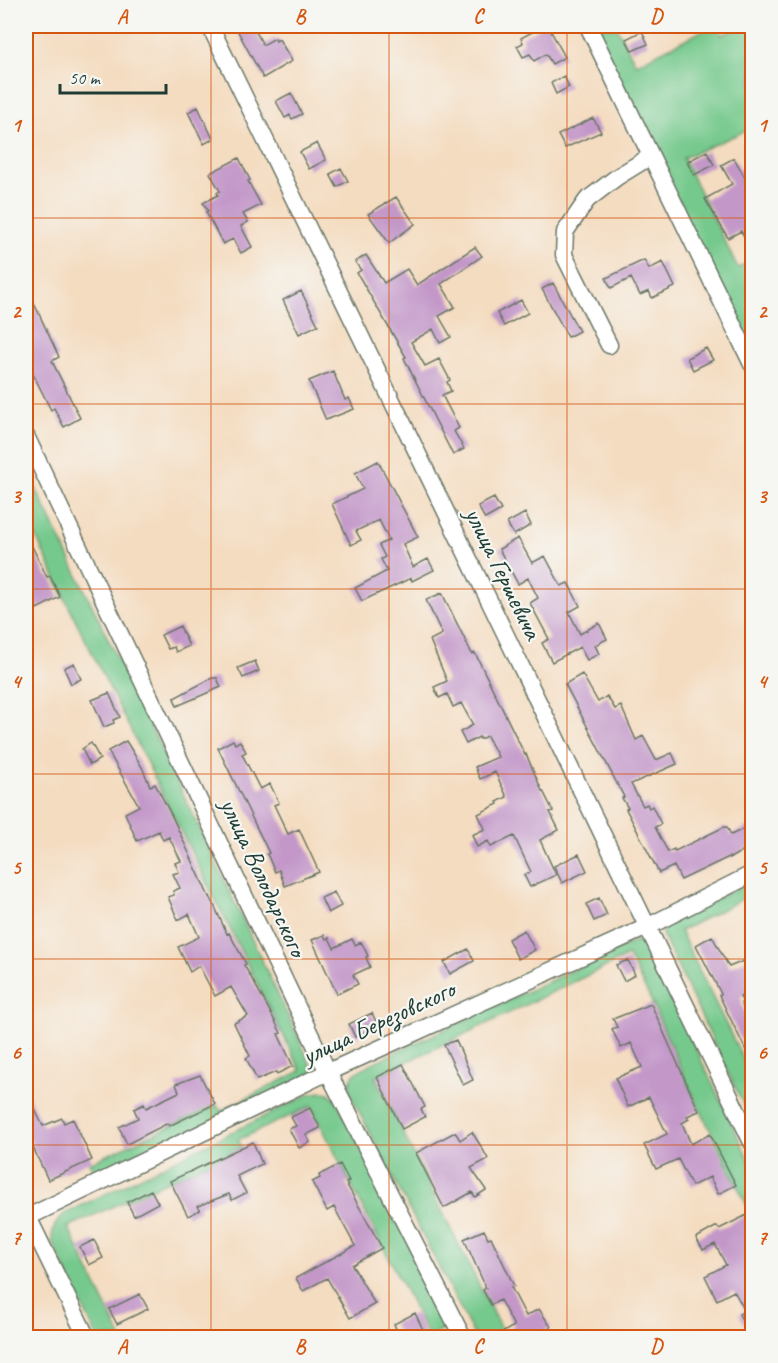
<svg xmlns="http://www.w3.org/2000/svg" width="778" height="1363" font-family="Caveat,sans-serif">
<rect width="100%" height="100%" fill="#f6f6f2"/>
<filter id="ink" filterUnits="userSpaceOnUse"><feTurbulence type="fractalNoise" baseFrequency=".0167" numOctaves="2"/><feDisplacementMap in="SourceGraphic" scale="12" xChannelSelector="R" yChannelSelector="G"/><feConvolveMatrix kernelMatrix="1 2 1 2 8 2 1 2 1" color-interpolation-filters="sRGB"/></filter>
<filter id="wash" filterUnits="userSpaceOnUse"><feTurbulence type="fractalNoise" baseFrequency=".008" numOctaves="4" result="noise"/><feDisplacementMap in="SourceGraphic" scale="24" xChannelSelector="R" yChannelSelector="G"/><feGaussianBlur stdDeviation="1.35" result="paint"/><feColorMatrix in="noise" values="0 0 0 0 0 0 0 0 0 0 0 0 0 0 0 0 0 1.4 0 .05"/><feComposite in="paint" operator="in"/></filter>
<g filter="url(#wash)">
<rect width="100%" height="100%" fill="#f4dcc0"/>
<path fill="#76c98d" stroke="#4a8360" stroke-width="1.5" d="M588 26H616L636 64 712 26H717L722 35 741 26H752V128L683 158 738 268 752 260V359Z
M26 468 216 863 312 1067V1073L223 1119 95 1172 89 1163 217 1105 220 1111 301 1071 69 607 30 524 26 525Z
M752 881V894L680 931 752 1077V1123L662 934 665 925Z
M638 940 645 943 752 1166V1216L692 1093 650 998 628 956 375 1077 505 1337H475L352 1098C340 1071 371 1065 390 1055Z
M323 1092 329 1093 336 1100 452 1325 429 1337 311 1106 238 1140 242 1147 68 1227 121 1337H97L52 1241C52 1229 55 1223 64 1214L312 1093Z"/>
<g id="blocks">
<path fill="#c398c9" d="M235 26H253L263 45 275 38 276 41 279 39 292 61 263 78Z
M543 26H548L565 57 552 64 546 54 534 61 530 54 523 57 517 46 523 43 521 38Z
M642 31 648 44 632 51 626 39Z
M564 76 569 87 556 94 551 83Z
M291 93 302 114 292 119 290 115 285 118 276 101Z
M198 107 213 139 204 144 188 112Z
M593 118 601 132 565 148 558 135Z
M317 143 326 160 309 169 300 152Z
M707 151 714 165 694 175 687 162Z
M239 158 250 180 248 181 261 205 243 214 248 222 241 226 252 247 241 253 233 239 223 244 206 212 208 211 203 203 218 195 217 193 220 191 210 173Z
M734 158 753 192V252L741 231 728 238 705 199 732 184 721 165Z
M341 168 348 181 337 187 330 174Z
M396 197 415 224 389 243 368 214Z
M475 247 482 256 441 284 455 307 439 316 451 337 440 343 433 329 411 342 425 366 439 359 450 380 447 382 451 391 442 395 459 428 454 431 464 449 453 455 404 358 406 357 357 273 361 270 355 262 366 255 384 283 407 269 417 285Z
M644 260 649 269 663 262 675 287 652 298 649 291 640 295 631 278 611 288 606 278Z
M553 283 579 331 568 337 542 289Z
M26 286 59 357 52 361 80 418 64 427 54 408 51 410 31 370 26 373Z
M301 291 318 325 299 334 283 300Z
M521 300 528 313 504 326 497 313Z
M706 348 713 360 693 370 687 358Z
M333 371 345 400 349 398 354 409 326 420 309 381Z
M378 461 418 537 403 544 413 567 428 559 434 570 412 581 411 578 362 601 355 588 387 571 381 559 385 557 379 545 389 540 379 520 356 531 361 540 351 545 332 504 363 489 355 473Z
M494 498 501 510 485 519 478 506Z
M525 513 531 525 514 535 507 523Z
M26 534 47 577 50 576 60 597 37 609 26 584Z
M518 538 532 563 545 556 561 586 568 583 580 606 569 612 580 634 599 623 607 639 595 645 599 654 587 660 580 647 552 662 542 643 549 639 530 603 538 598 528 578 518 584 499 549Z
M442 593 472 654 475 653 525 755 526 754 542 791H543L553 811 550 812 559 830 540 840 556 875 530 887 524 875 531 872 514 836 491 847 488 841 477 847 472 835 485 829 478 814 498 804 497 802 507 797 495 772 480 779 475 767 498 757 487 736 480 739 479 737 466 744 460 732 473 725 461 703 453 707 447 694 439 698 434 687 447 681 430 640 442 634 426 600Z
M180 626 189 646 176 652 174 647 168 649 161 635Z
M255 661 259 671 243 678 238 668Z
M74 663 81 679 71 684 64 668Z
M582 674 598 702 607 696 615 709 621 706 636 740 643 736 656 760 672 753 677 764 631 784 643 806 647 804 649 808 652 806 661 824 655 827 668 852 674 849 675 851 724 827H727L731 835 753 824V845L730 858 729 857 681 880 674 866 659 873 626 809 628 808 622 798 624 797 565 684Z
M212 678H217L221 687 177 706 174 698Z
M109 693 120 717 113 720 114 723 104 727 92 700Z
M233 740 235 744 240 741 246 752 242 754 260 789 270 784 279 803 274 805 288 834 299 829 319 872 285 886 279 870 275 872 267 854 269 853 218 748Z
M126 741 142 767 150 786 155 784 172 816 209 897 210 896 227 934 229 933 246 964 244 965 265 1002 281 1033 278 1034 293 1066 277 1074 276 1072 257 1080 246 1058 250 1056 234 1023 248 1016 231 987 215 996 199 966 190 972 178 947 199 937 189 914 178 920 168 897 174 895 173 891 180 888 173 874 179 872 175 863 181 861 169 837 163 840 159 831 137 841 125 813 139 806 108 751Z
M91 743 100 759 90 765 82 749Z
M579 854 587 871 562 883 554 866Z
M334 892 341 906 328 913 321 898Z
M599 898 607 915 594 921 586 904Z
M524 930 535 950 518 959 508 939Z
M324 935 326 939 329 938 334 948 352 939 355 945 361 942 368 956 366 957 370 967 353 975 358 984 337 994 312 940Z
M712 936 729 967 753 957V990L740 997 743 1002 741 1003 753 1027V1065L719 995 721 994 696 945Z
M468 949 474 961 450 974 444 962Z
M628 960 635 975 624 981 616 965Z
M651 1004 699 1111 687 1116 689 1119 682 1123 691 1144 710 1134 736 1185 718 1194 710 1177 692 1186 678 1159 656 1169 644 1145 667 1134 649 1097 628 1107 617 1082 616 1078 642 1067 631 1043 621 1048 612 1029 617 1027 613 1019Z
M372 1013 378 1026 355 1037 349 1024Z
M456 1040 473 1080 463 1085 444 1045Z
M403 1064 425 1107 421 1109 425 1117 402 1129 377 1077Z
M200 1075 215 1104 169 1126 168 1123 127 1144 119 1127 138 1118 134 1109 144 1104 146 1108 179 1092 176 1084Z
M26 1091 43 1126 62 1118 64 1123 73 1119 92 1160 48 1180 26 1132Z
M310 1108 320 1128 306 1135 310 1142 299 1148 289 1129 296 1126 291 1117Z
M455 1132 460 1140 472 1132 482 1148 488 1159 471 1168 486 1190 475 1197 472 1192 444 1208 416 1153Z
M253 1142 262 1164 237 1176 246 1193 232 1200 229 1194 198 1206 200 1210 188 1216 170 1181Z
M340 1164 349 1181 346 1183 382 1248 352 1265 375 1304 350 1318 327 1278 303 1291 296 1278 355 1246 334 1207 327 1211 312 1182 320 1178 319 1175Z
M151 1190 158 1203 134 1216 127 1202Z
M753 1212V1338H752L739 1314 745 1311 734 1291 717 1300 705 1276 726 1265 715 1244 703 1250 696 1238 717 1226 719 1229Z
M484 1230 488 1238 491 1237 514 1286 511 1287 526 1316 539 1309 551 1327 544 1332 547 1338H493L514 1326 500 1300 491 1305 483 1290 486 1288 464 1239Z
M94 1240 103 1258 89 1265 80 1247Z
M140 1294 148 1309 117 1324 109 1309Z
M415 1313 425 1334 418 1338H400L394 1324Z"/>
</g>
</g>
<g filter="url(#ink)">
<use href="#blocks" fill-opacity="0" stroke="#6a7565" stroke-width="1.5"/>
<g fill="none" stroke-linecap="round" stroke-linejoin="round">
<g stroke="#6a7565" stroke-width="19">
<path id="minor" d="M210 26 752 1142
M588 26 752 364
M609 345 564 255 565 232 587 200 617 177 651 156
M26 436 328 1072 463 1338
M26 1213 87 1338
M26 1218 328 1072 647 927 752 874"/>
</g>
<use href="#minor" stroke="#fff" stroke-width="16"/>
</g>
</g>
<path fill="none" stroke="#d45610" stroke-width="1.5" stroke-opacity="0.55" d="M211 26V1338M389 26V1338M567 26V1338M26 218H752M26 404H752M26 589H752M26 774H752M26 959H752M26 1145H752"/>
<g text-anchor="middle" stroke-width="4.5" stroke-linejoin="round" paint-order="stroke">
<g font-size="26" fill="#1f3d34" stroke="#f6f6f2">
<text transform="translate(504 573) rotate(64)" y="9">улица Гершевича</text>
<text transform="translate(264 877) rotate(65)" y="9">улица Володарского</text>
<text transform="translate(378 1022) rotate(-25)" y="9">улица Березовского</text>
</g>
</g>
<rect width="778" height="1363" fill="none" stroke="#f6f6f2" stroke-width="66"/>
<path d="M60 84v9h106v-9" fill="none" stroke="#1f3d34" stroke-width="3"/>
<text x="69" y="84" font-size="18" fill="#1f3d34" stroke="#f6f6f2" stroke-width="4.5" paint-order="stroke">50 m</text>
<rect x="33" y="33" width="712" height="1297" fill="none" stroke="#d45610" stroke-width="2"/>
<g font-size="20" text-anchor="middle" font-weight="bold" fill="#d45610">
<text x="122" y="23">A</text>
<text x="300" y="23">B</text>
<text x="478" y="23">C</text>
<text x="656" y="23">D</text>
<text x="16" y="132">1</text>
<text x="762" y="132">1</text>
<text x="16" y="318">2</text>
<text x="762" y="318">2</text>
<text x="16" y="503">3</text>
<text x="762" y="503">3</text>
<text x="16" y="688">4</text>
<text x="762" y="688">4</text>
<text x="16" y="874">5</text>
<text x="762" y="874">5</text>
<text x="16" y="1059">6</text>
<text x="762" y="1059">6</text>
<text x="16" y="1244">7</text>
<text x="762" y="1244">7</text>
<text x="122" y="1353">A</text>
<text x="300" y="1353">B</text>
<text x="478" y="1353">C</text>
<text x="656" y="1353">D</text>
</g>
</svg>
